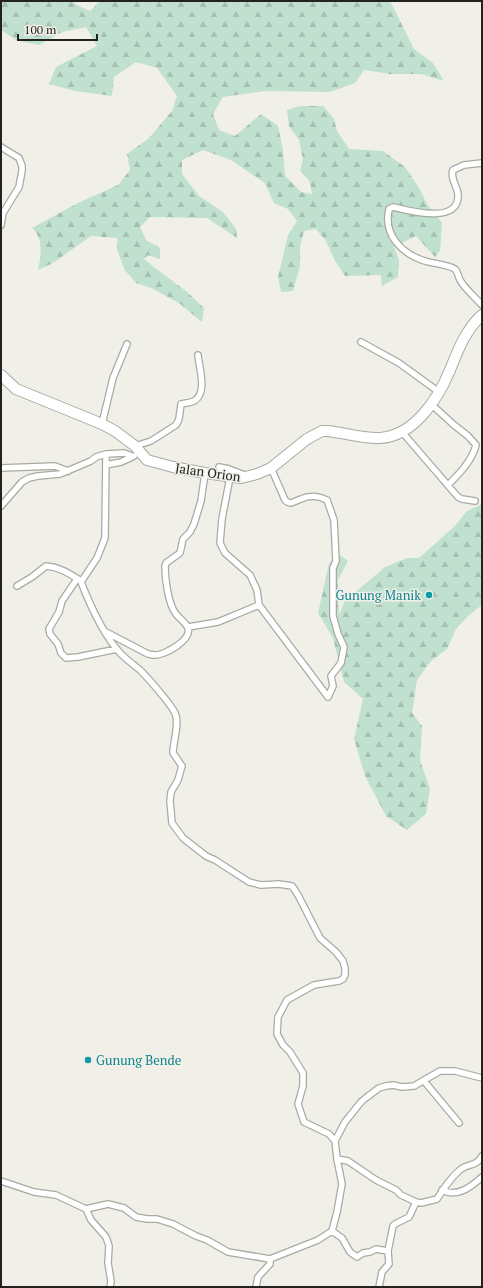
<svg xmlns="http://www.w3.org/2000/svg" width="483" height="1288" font-family="'PT Serif',serif">
<defs>
<pattern id="forest-firs" width="22" height="20" patternUnits="userSpaceOnUse"><rect width="22" height="20" fill="#c0e0d0"/><path d="M5 1l3.5 6h-7zM16 11l3.5 6h-7z" fill="#a5c0b2"/></pattern>
</defs>
<rect width="100%" height="100%" fill="#f1f0e8"/>
<path fill="url(#forest-firs)" d="M1 1H73L77 5 90 11 100 1H390L414 49 433 63 444 81 421 74H390L364 70 355 83 330 92 264 91 223 97 213 114 219 130 235 136 261 114 278 126 283 150 285 176 301 192 312 194 310 182 300 170 303 159 299 140 289 126 287 110 300 106H323L334 119 337 131 349 149 383 151 405 167 419 188 427 204 442 223 440 251 435 257 416 236 394 247 399 260 398 277 382 286 381 275 345 276 335 261 326 241 316 229 304 231 300 247V266L293 291 281 292 278 277 288 235 297 221 288 209 274 203 265 183 231 160 203 150 182 160V174L199 196 223 212 236 229 237 238 207 218 150 217 140 227 146 240 160 248V259L148 255 144 259 155 268 186 291 204 308 202 322 179 303 151 288 136 283 124 269 117 249V238L91 236 53 263 38 270C41 257 44 238 32 228L78 203 118 185 130 170 127 154 149 138 172 111 177 96 157 68 136 62 114 77 112 96 75 91 49 84 56 67 97 46 86 27 62 32 39 45 16 40 1 30Z
M482 504V605L468 616 456 629 447 649 431 661 417 680 412 713 422 726 420 760 430 789 426 814 407 830 386 816 365 776 354 739 363 699 344 682 333 638 318 613 329 564 337 553 348 561 338 580 339 615 345 601 385 567 407 558H419L455 526 467 511Z"/>
<g fill="none" stroke-linecap="round" stroke-linejoin="round">
<g stroke="#aaa9a2" stroke-width="8">
<path id="street" d="M1 147 19 158 22 166V171L19 187 3 213 1 225
M482 163 464 165 453 170C450 178 457 186 458 194 460 225 410 211 393 207L389 209C383 235 402 254 425 261 434 264 447 264 455 269 458 272 458 276 460 280 465 289 475 297 482 305
M361 342 399 363 439 392
M431 404 454 425 468 436 476 445C472 461 459 474 448 485
M102 424 113 378 127 344
M402 432 458 497 462 499 475 501
M135 446 151 441 176 425 179 419 181 404C186 403 190 403 194 401 208 393 199 368 198 355
M106 454 105 538 97 558 81 582C90 605 104 636 121 654 127 660 134 665 140 670 148 678 170 703 175 713 180 723 173 742 173 753L182 766 178 780 171 792 170 801 172 823 183 838 206 856 215 860 249 882 261 885 279 884 292 886 298 895 320 938 336 952 343 961 345 968V975L343 979 339 981 314 985 287 1000 278 1017 277 1034 283 1045 290 1052 303 1073V1086L298 1104 304 1122 329 1134 335 1141
M106 465 121 462 134 456
M219 467 229 469 247 476
M1 468 55 466 68 471
M230 477 222 519 220 543 225 553 250 575 257 590 259 605 328 697 333 686 331 676 341 663 344 647 338 634 333 616V568L336 561 334 520 327 500C319 496 309 495 301 499 298 500 294 502 291 503 288 503 287 502 285 500L271 468
M1 506 22 482 29 478 38 476 60 474 91 461 96 457 106 454 124 453 132 456
M77 579 62 601 59 612 49 629 50 634 58 644 61 653 66 658 78 657 117 649
M17 586 32 577 46 566C60 567 70 574 81 581
M188 627 218 622 259 605
M106 632 148 654C150 654 152 655 154 655 164 656 192 640 188 628 186 623 179 618 176 614 168 604 165 578 165 566L166 563 180 553 183 539 190 532 194 524 201 501 205 473
M424 1081 459 1123
M337 1159 348 1161 376 1180 396 1190 401 1195 416 1202 421 1203 437 1199C444 1188 451 1177 461 1169 469 1163 476 1167 482 1156
M1 1181 34 1192 56 1195 86 1209 108 1204 124 1208 136 1217 147 1219H157L173 1224 196 1236 207 1240 228 1252 270 1259 318 1240 332 1231 337 1212 342 1184 337 1159 335 1141 345 1122 361 1102 367 1097 379 1088 386 1086 393 1085 402 1087 414 1086 440 1071H455L482 1078
M442 1190C457 1198 471 1187 482 1177
M86 1209 91 1220 106 1237 109 1246 108 1263 111 1281 110 1287
M332 1231 342 1238 350 1252 357 1257 363 1253 370 1252 376 1249 388 1251
M256 1287 258 1277 270 1264V1259
M379 1287 382 1272 389 1264 388 1251 393 1226 395 1224 409 1217 416 1202"/>
</g>
<g stroke="#aaa9a2" stroke-width="12">
<path id="highway" d="M1 375 16 389 102 424 115 431 135 446 147 460 173 467 205 473 241 478 257 474 271 468 307 439 322 431H328C345 433 364 439 380 438 414 436 438 399 450 370 458 350 466 329 482 315"/>
</g>
<use href="#street" stroke="#fff" stroke-width="5.5"/>
<use href="#highway" stroke="#fff" stroke-width="10"/>
</g>
<g fill="#0f9aa8" stroke="#f1f0e8" stroke-width="1.5">
<circle cx="429" cy="595" r="4"/>
<circle cx="88" cy="1060" r="4"/>
</g>
<g text-anchor="middle" stroke-width="3" stroke-linejoin="round" paint-order="stroke">
<g font-size="13" fill="#232220" stroke="#f1f0e8">
<text transform="translate(208 472) rotate(8)" y="5">Jalan Orion</text>
</g>
<g font-size="13" fill="#0d838f" stroke="#f1f0e8" text-anchor="end">
<text x="421" y="600">Gunung Manik</text>
<text x="96" y="1065" text-anchor="start">Gunung Bende</text>
</g>
</g>
<rect width="483" height="1288" fill="none" stroke="#232220" stroke-width="4"/>
<path d="M18 34v6h79v-6" fill="none" stroke="#232220" stroke-width="2"/>
<text x="24" y="34" font-size="12" fill="#232220" stroke="#f1f0e8" stroke-width="3" paint-order="stroke">100 m</text>
</svg>
